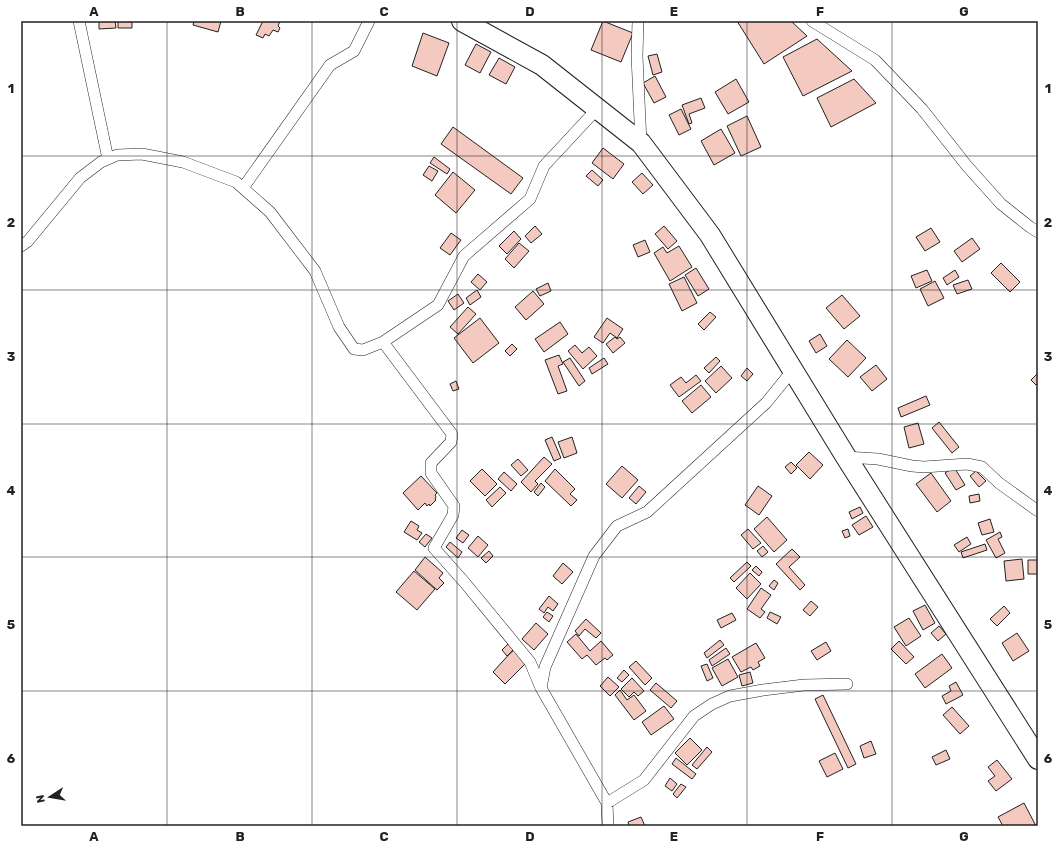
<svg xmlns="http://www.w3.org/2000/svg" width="1059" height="847" font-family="Rubik,sans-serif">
<rect width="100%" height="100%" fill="#fff"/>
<path fill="#f3c9c0" stroke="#222" d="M99 21H115L116 28 99 29Z
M118 21 132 22V28H118Z
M194 21H221L218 32 193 25Z
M263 21H280L278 26 280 28 278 32 273 30 269 36 265 34 263 38 256 35Z
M603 21 633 33 621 62 591 50Z
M737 21H791L807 36 764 64Z
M423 33 449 43 437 76 412 66Z
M817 39 852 71 803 96 783 57Z
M476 44 491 52 480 73 465 65Z
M657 54 662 72 653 75 648 56Z
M499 58 515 67 506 84 489 75Z
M655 76 666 97 654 103 643 83Z
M736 79 749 102 728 114 715 92Z
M854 79 876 103 831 127 817 98Z
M701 98 705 108 689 114 692 123 689 124 682 105Z
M681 109 691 129 679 135 669 115Z
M747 116 761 147 741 156 727 126Z
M453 127 523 178 511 194 441 144Z
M721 129 735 153 714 165 701 141Z
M603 148 624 164 613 179 592 163Z
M434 157 450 169 447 174 430 163Z
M429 166 438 171 432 181 423 175Z
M592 170 603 180 598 186 586 176Z
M453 172 475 190 456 213 435 195Z
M642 173 653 185 643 194 632 182Z
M535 226 542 234 531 243 525 236Z
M664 226 677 241 668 249 655 234Z
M931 228 940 242 925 251 916 237Z
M514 231 521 239 507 254 499 246Z
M451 233 461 240 450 255 440 248Z
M972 238 980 249 962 262 954 251Z
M645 240 650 252 638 257 633 245Z
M519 243 529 251 514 268 505 259Z
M679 246 692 267 670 281 654 253 663 247 667 253Z
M1001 263 1020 282 1010 292 991 273Z
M696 268 709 289 698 296 685 275Z
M927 270 932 281 916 288 911 276Z
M955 270 959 277 947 285 943 278Z
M478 274 487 282 480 290 471 282Z
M684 277 697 303 682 311 669 284Z
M968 280 972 289 957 294 953 285Z
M935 281 944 298 928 306 920 289Z
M548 283 551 291 540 296 536 289Z
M477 290 481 297 470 305 466 298Z
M533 291 544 304 526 320 515 307Z
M458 294 464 303 454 310 448 301Z
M842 295 860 316 844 329 826 308Z
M468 307 476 314 458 334 450 327Z
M710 312 716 317 704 330 698 324Z
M480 318 499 343 473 363 454 338Z
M607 318 623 329 617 338 610 333 603 343 594 337Z
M560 322 568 334 544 352 535 339Z
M820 334 827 346 816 353 809 341Z
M615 337 617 339 620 337 625 343 613 353 606 344Z
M847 340 866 358 848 377 829 359Z
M512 344 517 349 510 356 505 351Z
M575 345 582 353 589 347 597 356 583 369 568 351Z
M559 355 563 364 558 366 567 391 558 394 545 360Z
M716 357 720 361 709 373 704 368Z
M570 358 585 381 579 386 563 362Z
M604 358 608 364 592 374 589 368Z
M876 365 887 379 872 391 860 377Z
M721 366 732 378 716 393 705 381Z
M747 368 753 374 747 381 741 376Z
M1038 373V383L1036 385 1031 380Z
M696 375 701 381 679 397 670 385 681 377 686 383Z
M456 381 459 389 453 391 450 384Z
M701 385 711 397 692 413 682 401Z
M926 396 930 405 901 417 898 408Z
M939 422 959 447 952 453 932 428Z
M918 423 924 444 909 448 904 427Z
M552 437 561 458 554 461 545 440Z
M572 437 577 453 564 458 558 442Z
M809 452 823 465 810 479 796 465Z
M544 457 552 464 535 481 538 484 531 492 521 482Z
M518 459 528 470 521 476 511 465Z
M791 462 797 468 791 474 785 467Z
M622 466 638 480 622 498 606 484Z
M954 467 965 485 956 490 945 473Z
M482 469 497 484 485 496 470 481Z
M555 469 575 489 570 494 577 500 571 506 545 481Z
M976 471 986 481 979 487 970 476Z
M504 472 517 484 511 491 498 479Z
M931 473 951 501 937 512 916 484Z
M421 476 437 493 435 495 436 497 435 499 436 500 430 506 429 504 427 506 425 503 418 510 403 493Z
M541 483 545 487 538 496 534 492Z
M639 486 646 492 636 504 629 498Z
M758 486 772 496 759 515 745 505Z
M500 487 506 493 492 507 486 500Z
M979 494 980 501 970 503 969 496Z
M860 507 863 513 852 519 849 512Z
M866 516 873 527 859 535 852 525Z
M767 517 787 540 774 552 754 529Z
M990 519 994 532 982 535 978 523Z
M411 521 419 526 417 530 422 533 417 540 404 532Z
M748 529 761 543 753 549 741 535Z
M848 529 850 536 845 538 842 531Z
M462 530 469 535 463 543 456 538Z
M1000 532 1002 537 998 539 1005 553 996 558 986 540Z
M426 534 432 538 425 547 419 542Z
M478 536 488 545 478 557 468 548Z
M967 537 971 544 959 552 954 545Z
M450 542 462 552 458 558 446 547Z
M985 544 987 550 963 558 961 552Z
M763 546 768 552 762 557 757 551Z
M792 549 800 557 789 567 805 585 800 590 776 564Z
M489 551 493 556 486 563 481 558Z
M425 557 443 573 439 578 444 583 437 590 415 570Z
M1022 559 1024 579 1006 581 1004 561Z
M1028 560H1038V574H1028Z
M747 562 751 566 734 582 730 578Z
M563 563 573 572 562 584 553 576Z
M756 566 762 572 759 576 752 570Z
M414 571 435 589 417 610 396 592Z
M750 573 761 584 747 599 736 588Z
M774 580 778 583 774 590 769 586Z
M761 588 771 595 761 609 765 612 760 618 747 609Z
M549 596 558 604 553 611 548 607 544 613 539 609Z
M811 601 818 607 810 616 803 610Z
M925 605 935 623 923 630 913 611Z
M1004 606 1010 613 997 626 990 619Z
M547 612 553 616 549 622 543 617Z
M770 612 781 617 777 624 767 618Z
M732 613 736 620 721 628 717 620Z
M909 618 921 636 906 646 894 627Z
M586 619 601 633 596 638 585 629 579 636 575 631Z
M536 623 548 634 534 650 522 639Z
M939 626 946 634 938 641 931 633Z
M1017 633 1029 651 1013 661 1002 643Z
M576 634 590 651 601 641 613 655 607 660 605 658 596 665 587 655 582 659 567 642Z
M720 640 724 645 707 658 704 653Z
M899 641 914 657 906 664 891 649Z
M826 642 831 651 817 660 811 651Z
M509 643 515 649 507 656 502 650Z
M756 643 765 658 758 662 760 666 753 670 751 667 741 672 732 657Z
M726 648 730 654 712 666 709 660Z
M513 650 526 663 505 684 493 672Z
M942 654 952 668 925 688 915 674Z
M728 659 738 677 722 686 712 668Z
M636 661 652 678 645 685 629 667Z
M707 664 713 678 707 681 701 666Z
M624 670 629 675 622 682 617 678Z
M750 672 753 683 742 686 739 675Z
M608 677 619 687 610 696 600 686Z
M632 678 644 691 638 696 634 692 629 697 621 689Z
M956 682 963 695 946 704 942 696 951 691 949 686Z
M656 683 677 701 671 708 650 690Z
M620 690 627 700 634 695 646 711 634 720 615 695Z
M823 695 856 764 848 768 815 699Z
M664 706 674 719 651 735 642 722Z
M952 707 969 726 960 734 943 715Z
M690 738 702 750 687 765 675 753Z
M871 741 876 754 864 758 860 746Z
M707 747 712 752 697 769 692 765Z
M946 750 950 759 936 765 932 757Z
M835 753 843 769 827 777 819 761Z
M676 758 696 774 692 779 672 764Z
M997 760 1012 779 996 791 988 781 995 776 988 767Z
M670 778 677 784 672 791 665 786Z
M681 784 686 787 677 798 673 794Z
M1024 803 1036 826H1003L998 817Z
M641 817 645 826H629L628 822Z"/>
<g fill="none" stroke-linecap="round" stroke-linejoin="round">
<g stroke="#222" stroke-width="12">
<path id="street" d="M79 21 108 159
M638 21 637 56 641 143
M812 21 875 60 922 109 967 166 1001 204 1030 227 1038 232
M243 188 330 65 354 51 369 21
M21 246 28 241 80 178 101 162 117 155 142 154 183 162 236 182 270 212 315 271 339 327 354 349 363 350 383 342 438 305 464 256 530 199 544 166 597 109
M383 342 452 434 451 442 431 463V473L454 506 453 515 434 548 465 583 530 662 541 688 607 803 608 826
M846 457 878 459 912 466 924 467 967 464 982 467 999 483 1038 511
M541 688 545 667 594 556 617 526 647 512 766 403 792 371
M607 803 644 780 694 716 712 704 730 696 763 690 804 685 847 684"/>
</g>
<g stroke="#222" stroke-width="22">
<path id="highway" d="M462 21 542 65 641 143 710 235 846 457 1038 759"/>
</g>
<use href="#street" stroke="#fff" stroke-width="11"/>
<use href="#highway" stroke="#fff" stroke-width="20"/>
</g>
<path fill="none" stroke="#222" stroke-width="1" stroke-opacity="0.55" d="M167 21V826M312 21V826M457 21V826M602 21V826M747 21V826M892 21V826M21 156H1038M21 290H1038M21 424H1038M21 557H1038M21 691H1038"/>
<rect width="1059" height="847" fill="none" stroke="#ffffff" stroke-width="44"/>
<g transform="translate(50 797) rotate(258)" stroke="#ffffff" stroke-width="3" paint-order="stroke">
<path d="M0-3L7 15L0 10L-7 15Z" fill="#222222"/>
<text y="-6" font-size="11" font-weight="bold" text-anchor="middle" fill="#222222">N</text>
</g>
<rect x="22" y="22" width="1015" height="803" fill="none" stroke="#222" stroke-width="1.5"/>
<g font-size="13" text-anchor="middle" font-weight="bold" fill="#222">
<text x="94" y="16">A</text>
<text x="240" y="16">B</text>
<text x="384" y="16">C</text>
<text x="530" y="16">D</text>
<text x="674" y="16">E</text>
<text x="820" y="16">F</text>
<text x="964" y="16">G</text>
<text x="11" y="93">1</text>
<text x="1048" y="93">1</text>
<text x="11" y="227">2</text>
<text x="1048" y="227">2</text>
<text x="11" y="361">3</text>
<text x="1048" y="361">3</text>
<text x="11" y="495">4</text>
<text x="1048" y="495">4</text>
<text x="11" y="629">5</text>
<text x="1048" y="629">5</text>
<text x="11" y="763">6</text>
<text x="1048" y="763">6</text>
<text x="94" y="841">A</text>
<text x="240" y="841">B</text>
<text x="384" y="841">C</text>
<text x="530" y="841">D</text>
<text x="674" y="841">E</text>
<text x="820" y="841">F</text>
<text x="964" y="841">G</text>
</g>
</svg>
